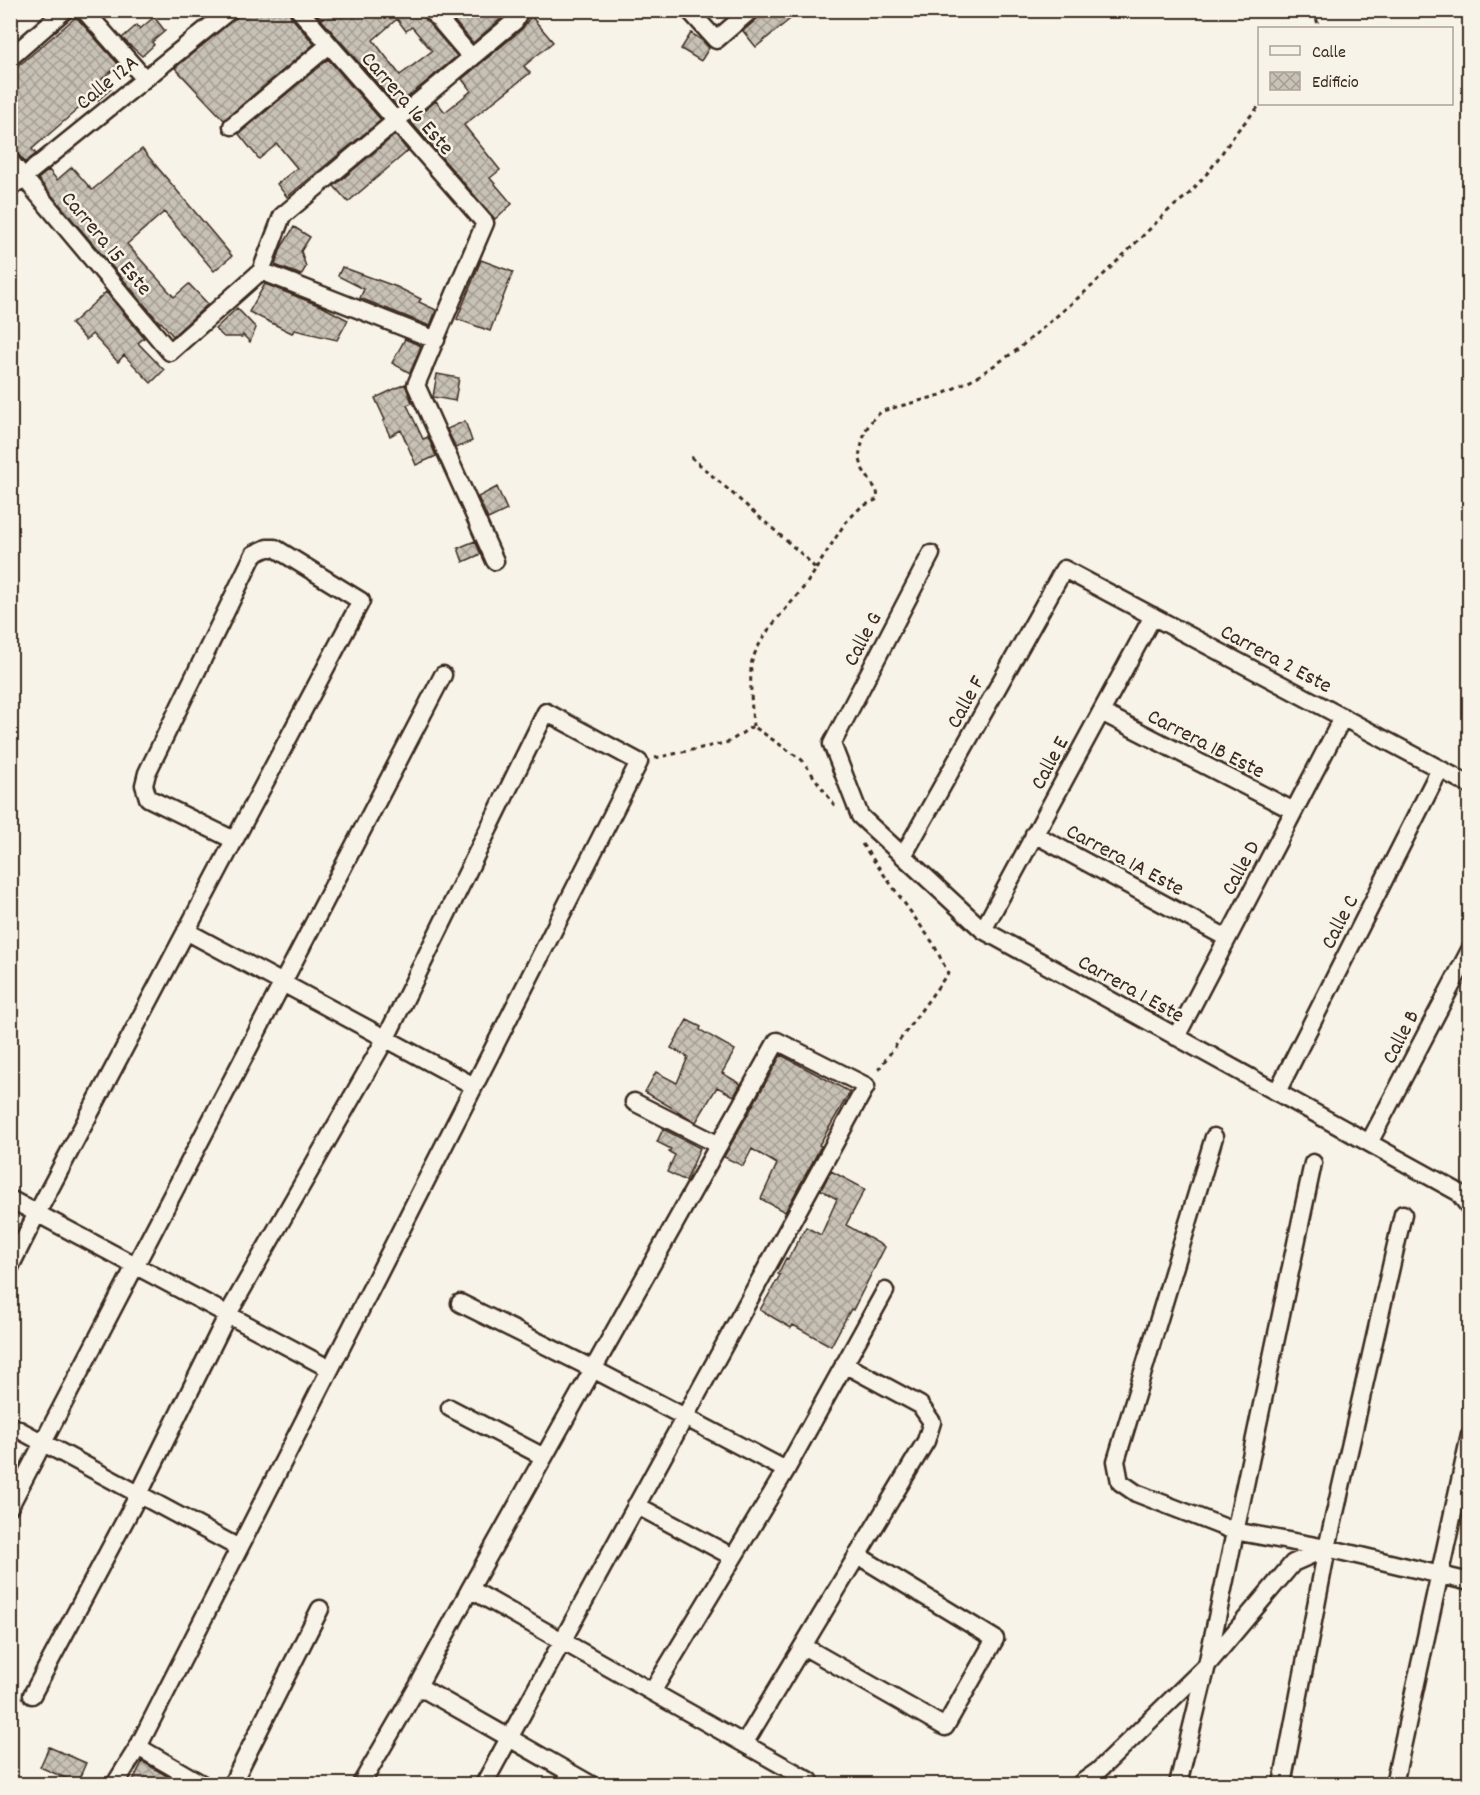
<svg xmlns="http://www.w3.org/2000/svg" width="1480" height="1795" font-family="Dekko,sans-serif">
<defs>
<pattern id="building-cross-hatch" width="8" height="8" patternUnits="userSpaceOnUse" patternTransform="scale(1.5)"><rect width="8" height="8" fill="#c8c1b6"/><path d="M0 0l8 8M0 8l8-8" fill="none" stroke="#a49d93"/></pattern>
</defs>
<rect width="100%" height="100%" fill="#f7f3e8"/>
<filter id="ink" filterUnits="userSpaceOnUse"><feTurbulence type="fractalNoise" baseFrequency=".0167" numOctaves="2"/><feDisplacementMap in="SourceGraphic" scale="12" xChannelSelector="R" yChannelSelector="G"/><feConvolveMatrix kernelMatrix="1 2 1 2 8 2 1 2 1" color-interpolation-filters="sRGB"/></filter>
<g filter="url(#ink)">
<path fill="url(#building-cross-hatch)" stroke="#3b2a1e" stroke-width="1.5" fill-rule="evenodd" d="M245 10H289L291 17 314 44 224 120 175 68Z
M313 10H421L423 17 457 56 397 106ZM397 19 406 31 412 27 432 51 400 75 373 40Z
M445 10H501L505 15 473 43Z
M761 10H801L756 47 743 31 758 18Z
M531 16 553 42 524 66 530 73 464 125 500 170 490 178 512 204 495 219 411 122 436 101 445 112 471 91 462 79 522 29Z
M76 17 119 65 102 79 111 89 97 101 93 96 32 149 36 154 25 162 18 154 10 151V73Z
M154 17 165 31 152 42 154 45 142 56 122 38 137 25 140 29Z
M691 33 702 40 709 48 701 61 681 49Z
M328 59 381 120 287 197 277 184 297 168 277 144 259 159 239 134Z
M395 135 408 151 348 202 334 186Z
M142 149 232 256 214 271 164 212 127 244 174 297 189 284 208 304 173 336 161 322 160 323 38 179 49 170 57 180 72 167 92 190Z
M294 227 310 237 301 251 306 267 301 275 275 265 282 246Z
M481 260 513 272 490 331 457 319Z
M342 267 397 287 421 299 419 302 436 310 430 326 360 298 364 289 338 276Z
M265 284 323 307 348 320 337 340 295 330 292 333 249 312Z
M106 292 144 338 138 343 164 370 151 383 124 355 118 362 92 334 86 340 71 324Z
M237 308 256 328 250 342 243 335 242 337H224L215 329Z
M405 339 421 346 410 373 392 363Z
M437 374 459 378 455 401 433 397Z
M405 384 412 403 407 405 423 439 428 437 436 456 416 465 401 430 390 436 383 421 385 420 375 398Z
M465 421 472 441 456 448 447 429Z
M497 487 507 510 488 519 478 497Z
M475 541 481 554 463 562 458 548Z
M687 1020 701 1027 700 1030 735 1050 722 1073 741 1084 734 1096 717 1087 696 1122 645 1092 656 1072 677 1083 688 1057 671 1048Z
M781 1055 850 1092 819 1145 821 1146 813 1161 785 1212 761 1199 777 1164 752 1149 743 1166 724 1157Z
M663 1129 700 1148 686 1181 667 1172 675 1155 669 1152 671 1149 657 1142Z
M831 1171 865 1189 846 1225 885 1247 853 1310 851 1309 831 1346 793 1325 791 1328 760 1310 780 1275 778 1274 786 1258 788 1259 806 1227 821 1235 837 1199 821 1190Z
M49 1747 86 1763 77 1783 40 1767Z
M142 1762 145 1763 182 1785H131Z"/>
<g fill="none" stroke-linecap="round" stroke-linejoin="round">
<g stroke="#3b2a1e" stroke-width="21">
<path id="minor" d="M84 10 145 79
M299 10 485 223 416 385 495 561
M431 10 472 58
M689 10 716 40 751 10
M10 58 65 10
M232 126 329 45
M10 161 170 352 261 271 282 216 515 21 520 10
M10 188 230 10
M261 271 436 340
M931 554 832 744 860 816 983 930 1458 1192 1470 1208
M1101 712 1294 811
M1034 834 1227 938
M903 856 1064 569 1470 785
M983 930 1153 616
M186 931 474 1086
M1176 1037 1343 717
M1277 1092 1440 769
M634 1102 719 1145
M1214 1137 1116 1461 1120 1482 1136 1493 1234 1531 1327 1548 1470 1582
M1369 1143 1470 950
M10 1199 330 1369
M10 1267 37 1213 361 601 275 548H267L254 554 147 773 144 785 148 798 234 840
M460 1303 593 1369 786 1470
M450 1408 544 1457
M10 1425 239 1548
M636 1505 733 1557
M10 1506 443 675
M470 1589 810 1781
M803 1646 945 1727 995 1639 857 1555
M418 1686 590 1784
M652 1692 786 1470 885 1291
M32 1695 139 1494 228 1314 386 1038 546 712 639 762 138 1747 115 1784
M744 1744 926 1441 932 1422 920 1405 844 1364
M138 1747 202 1784
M232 1784 320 1609
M361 1784 418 1686 470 1589 777 1041 866 1086 484 1784
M1080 1784 1098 1771 1207 1665 1293 1563 1327 1548 1403 1214
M1178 1784 1207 1665 1313 1163
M1282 1784 1327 1548
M1394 1784 1470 1435"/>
</g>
<path stroke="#3b2a1e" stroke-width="3" stroke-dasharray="4.5 4.5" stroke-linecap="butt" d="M1314 10 1319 28
M691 457 805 557 816 569C798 601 764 625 752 661 749 671 752 712 753 726
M816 569 845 523 861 507 878 499 877 491 863 470 859 456 865 431 873 419 882 411 941 395 980 375 1017 350 1092 286 1169 210 1189 194 1210 170 1238 130 1261 104
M655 758 729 742 753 726 802 760 837 809
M862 844 933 943 948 973 876 1073"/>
<use href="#minor" stroke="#f7f3e8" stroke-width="16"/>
</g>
</g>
<g text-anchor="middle" stroke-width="5" stroke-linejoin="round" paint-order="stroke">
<g font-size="22" fill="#3b2a1e" stroke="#f7f3e8">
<text transform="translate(106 81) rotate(-39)" y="8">Calle 12A</text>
<text transform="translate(409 102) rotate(49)" y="8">Carrera 16 Este</text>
<text transform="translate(108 242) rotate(50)" y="8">Carrera 15 Este</text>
<text transform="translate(861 638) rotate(-62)" y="8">Calle G</text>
<text transform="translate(1277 657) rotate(28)" y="8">Carrera 2 Este</text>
<text transform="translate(964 701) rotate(-61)" y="8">Calle F</text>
<text transform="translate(1207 742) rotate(27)" y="8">Carrera 1B Este</text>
<text transform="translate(1048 762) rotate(-62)" y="8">Calle E</text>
<text transform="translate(1126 858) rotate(28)" y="8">Carrera 1A Este</text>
<text transform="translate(1239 867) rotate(-62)" y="8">Calle D</text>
<text transform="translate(1338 921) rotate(-63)" y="8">Calle C</text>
<text transform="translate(1132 987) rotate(29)" y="8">Carrera 1 Este</text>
<text transform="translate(1399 1036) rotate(-63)" y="8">Calle B</text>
</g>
</g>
<rect width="1480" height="1795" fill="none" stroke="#f7f3e8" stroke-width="36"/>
<rect x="18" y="18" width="1444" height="1759" fill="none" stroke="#3b2a1e" stroke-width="2" filter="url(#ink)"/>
<rect x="1258" y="27" width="195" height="78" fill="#f7f3e8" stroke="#aca397" stroke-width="1.5"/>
<rect x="1270" y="46" width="30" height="9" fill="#f7f3e8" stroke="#aca397" stroke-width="1.5"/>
<text x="1312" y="57" font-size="18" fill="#3b2a1e">Calle</text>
<rect x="1270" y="72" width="30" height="18" fill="url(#building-cross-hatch)" stroke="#aca397" stroke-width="1.5"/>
<text x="1312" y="87" font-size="18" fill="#3b2a1e">Edificio</text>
</svg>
